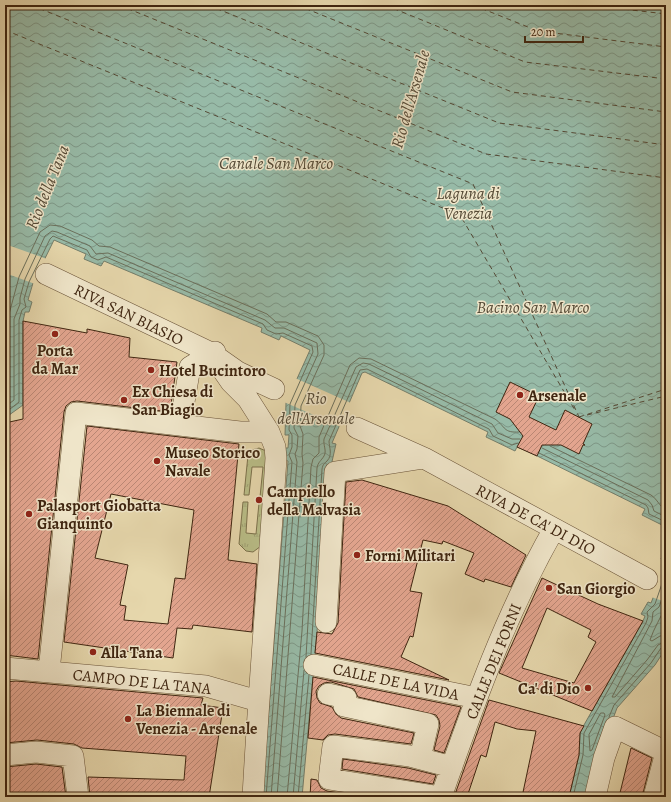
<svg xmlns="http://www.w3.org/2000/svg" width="671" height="802" font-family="Alegreya,serif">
<defs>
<pattern id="grass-tufts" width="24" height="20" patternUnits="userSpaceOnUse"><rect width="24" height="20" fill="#b9bd87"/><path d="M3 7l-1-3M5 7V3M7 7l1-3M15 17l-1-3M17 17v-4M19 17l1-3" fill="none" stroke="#a0a274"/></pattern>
<pattern id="water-waves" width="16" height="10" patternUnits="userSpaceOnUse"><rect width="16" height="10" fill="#97baa7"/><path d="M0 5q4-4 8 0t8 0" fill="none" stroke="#7d9787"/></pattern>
<pattern id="building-hatch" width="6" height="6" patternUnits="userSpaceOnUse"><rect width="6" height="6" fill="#e3a58f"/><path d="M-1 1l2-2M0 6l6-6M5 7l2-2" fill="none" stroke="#b98673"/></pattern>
</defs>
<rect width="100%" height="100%" fill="#e6d7ac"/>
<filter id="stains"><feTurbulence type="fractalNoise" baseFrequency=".005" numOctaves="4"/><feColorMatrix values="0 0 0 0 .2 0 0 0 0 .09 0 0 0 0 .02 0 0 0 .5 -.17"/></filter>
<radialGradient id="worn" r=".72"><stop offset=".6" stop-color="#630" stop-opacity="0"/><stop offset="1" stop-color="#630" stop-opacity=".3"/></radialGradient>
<path fill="url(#grass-tufts)" stroke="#7c714c" d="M259 448 266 451V497H260L263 467H252L249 495H244L248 455 252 450Z
M243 502H248L246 533 256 534 259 503 265 504 261 546 253 552 246 551 239 544Z"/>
<path fill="url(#water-waves)" stroke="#747e6b" d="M5 5H666V527L642 515 645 509 527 451 517 447 515 451 486 437 488 432 365 372 362 373 332 443 336 444 331 466 327 465 326 470 317 632 302 797H262L288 461 285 460V448H288L289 435H285L286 403 310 350 281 336 279 340 261 332 262 328 104 261 101 266 84 259 86 254 54 240 33 283 28 300 32 302 29 312H25L23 321V405L5 418Z
M666 545V648L655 665 617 708 604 743 590 797H569L579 755 580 732 643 621 645 616 641 614 648 602 651 603 653 598 666 561 661 559Z"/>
<path fill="#e6d7ac" d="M5 244 47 259 35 284 5 273Z
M295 378 351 403 341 427 284 402Z
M661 568 666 569V602L651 597Z"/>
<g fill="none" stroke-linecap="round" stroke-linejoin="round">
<path stroke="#6b705c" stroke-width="1" d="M5 400 8 397V318L19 277 40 232 50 225 60 226 92 240 99 246 110 247 267 314 276 322H286L318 336 324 345V355L301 406 300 426 303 434 302 454 303 463 277 797
M5 407 14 400V319L20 304V298L25 279 45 236 52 231 57 232 90 246 96 254 108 253 265 320 275 328H284L317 343 318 354 295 405 294 428 298 436 297 449 295 454 297 462 271 797
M5 413 19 402V320L22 310 26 307 24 299 29 282 50 239 53 236 87 250 91 257 98 260 106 257 263 324 267 330 276 334 283 333 312 346 313 352 290 404 289 430 292 435V447L289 455 292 462 266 797
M550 446 651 495C658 500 659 506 666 510
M542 448 648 500 652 505 654 511 666 517
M539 453 646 505 648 508 649 514 666 522
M666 588 659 607 653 612 652 621 612 697H615L647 660 658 645 666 641
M666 606C661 617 654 628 650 640L652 641 660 636 666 635
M311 654 322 469C323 464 324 464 327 461 333 455 329 447 329 441L360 370 367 369 489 429 493 436 512 445 518 443
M306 657 317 468C318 462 321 461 324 456 327 451 323 445 324 439L356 367 363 363 369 364 492 424 498 433 512 439H520
M601 713H604L605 715 592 750 590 751 589 735Z
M609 717 614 705 651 663 661 648 666 646
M287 797 302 631 311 467 313 459 319 453V437L350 365 359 358 371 359 495 419C506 427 503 433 519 432
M293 797 304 670
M298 797 309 675
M573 797 583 755 584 733 646 623 648 617 647 612 655 604 666 572"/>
<path stroke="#554a36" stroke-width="1" stroke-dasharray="5 4" stroke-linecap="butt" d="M31 5 473 184 579 417
M119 5 486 154 666 178
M208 5 499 123 666 145
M297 5 512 92 666 112
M385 5 525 62 666 79
M473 5 538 31 666 47
M588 5 666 14
M5 30 460 215 576 412
M587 415 666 396
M579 417 666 389"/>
</g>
<path fill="url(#building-hatch)" stroke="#3f2510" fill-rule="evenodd" d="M23 321 87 333V329L130 338 129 357 177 362 170 412 77 401 71 402 66 406 64 412 38 659 5 655V423L23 419Z
M510 382 539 396 529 417 556 430 565 410 592 424 583 444 585 445H583L579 454 561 445H542L537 456 517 447 523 436 510 419 496 412Z
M87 426 239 444 228 560 257 564 252 632 193 625 192 629 177 628 173 658 64 642ZM111 494 194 510 185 579 175 578 168 624 124 620 126 606 120 605 128 565 95 558Z
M362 480 448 506 526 555 511 587 485 579 484 582 465 574 474 553 443 541 442 544 423 540 410 591 422 593 413 637 410 636 401 657 449 680 315 653 317 632 332 634 338 623 346 482Z
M542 578 598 604 643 621 592 711 499 673ZM547 608 591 630 588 637 596 642 574 683 522 668Z
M313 677 461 707 444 753 434 750 440 726 439 720 436 715 358 697 354 689 331 682 324 683 319 686 316 691 317 698 320 703 332 707 336 714 341 718 414 733 411 744 335 734 328 735 323 740 308 738Z
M16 681 203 698 201 705 223 708 209 797H90L88 777 184 780 186 756 82 748 74 744 37 740 5 743V682Z
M489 700 584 726 580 733 579 755 569 797H522L536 731 517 729 495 722 486 757 481 755 467 797H454Z
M631 748 652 758 642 797H619Z
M343 759 408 768 436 775 433 784 342 769Z
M36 764 62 767 66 797H5V767Z
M311 779 317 780 321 788 327 791 365 797H310Z"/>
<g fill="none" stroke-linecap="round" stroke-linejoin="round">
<g stroke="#695237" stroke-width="22">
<path id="street" d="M46 274 211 353 238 372 274 389
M211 353 231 382 248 399 269 432 275 447 276 458C269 571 259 684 253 797
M180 425 190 367 215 352
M357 428 424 458 647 579
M326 622 335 472 424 458
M314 665 477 698
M5 668 206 686 258 701
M49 671 76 413 240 432H269
M328 694 346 698 344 706 428 724 420 758
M5 755 36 752 73 756 78 797
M441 797C473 706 506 613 554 529
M441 797 329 779 333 746 410 756 452 767
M595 797 604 758 615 727 666 752 654 797"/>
</g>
<use href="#street" stroke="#efe5c9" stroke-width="21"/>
</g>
<g fill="#8f2418" stroke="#efe5c9" stroke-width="1.5">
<circle cx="55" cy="334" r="4"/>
<circle cx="151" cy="370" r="4"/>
<circle cx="520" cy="395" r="4"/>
<circle cx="124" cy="400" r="4"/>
<circle cx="157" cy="461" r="4"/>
<circle cx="259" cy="500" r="4"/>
<circle cx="29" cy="514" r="4"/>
<circle cx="357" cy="555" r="4"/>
<circle cx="549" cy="588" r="4"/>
<circle cx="93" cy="652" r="4"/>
<circle cx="588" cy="688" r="4"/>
<circle cx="128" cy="719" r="4"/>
</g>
<g text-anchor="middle" stroke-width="3" stroke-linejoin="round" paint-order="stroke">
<g font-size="16" fill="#3f2510" stroke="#efe5c9">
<text transform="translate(129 314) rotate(26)" y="6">RIVA SAN BIASIO</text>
<text transform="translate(536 519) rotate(28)" y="6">RIVA DE CA' DI DIO</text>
<text transform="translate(493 661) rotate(-68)" y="6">CALLE DEI FORNI</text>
<text transform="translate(142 681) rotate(6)" y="6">CAMPO DE LA TANA</text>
<text transform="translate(396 681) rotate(12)" y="6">CALLE DE LA VIDA</text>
</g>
<g font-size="16" font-weight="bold" fill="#3f2510" stroke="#efe5c9" text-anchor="start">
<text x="55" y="356" text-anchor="middle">Porta<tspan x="55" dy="18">da Mar</tspan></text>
<text x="159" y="376">Hotel Bucintoro</text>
<text x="132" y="397">Ex Chiesa di<tspan x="132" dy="18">San Biagio</tspan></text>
<text x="528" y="401">Arsenale</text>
<text x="165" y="458">Museo Storico<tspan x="165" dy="18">Navale</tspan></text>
<text x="267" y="497">Campiello<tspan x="267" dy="18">della Malvasia</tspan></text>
<text x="37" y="511">Palasport Giobatta<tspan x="37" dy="18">Gianquinto</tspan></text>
<text x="365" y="561">Forni Militari</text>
<text x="557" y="594">San Giorgio</text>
<text x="101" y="658">Alla Tana</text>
<text x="580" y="694" text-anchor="end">Ca' di Dio</text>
<text x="136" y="716">La Biennale di<tspan x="136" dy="18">Venezia - Arsenale</tspan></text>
</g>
<g font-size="17" font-style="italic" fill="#554a36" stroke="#efe5c9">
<text transform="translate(410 99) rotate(-74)" y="6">Rio dell'Arsenale</text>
<text x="276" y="169">Canale San Marco</text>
<text transform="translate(47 187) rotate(-68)" y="6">Rio della Tana</text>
<text x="468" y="199">Laguna di<tspan x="468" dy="20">Venezia</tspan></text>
<text x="533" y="313">Bacino San Marco</text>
<text x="316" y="404">Rio<tspan x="316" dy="20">dell'Arsenale</tspan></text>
</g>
</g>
<rect width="671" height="802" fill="none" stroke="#e6d7ac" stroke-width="20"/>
<rect x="6" y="6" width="659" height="790" fill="none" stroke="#3f2510" stroke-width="2"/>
<rect x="10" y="10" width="651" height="782" fill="none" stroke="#3f2510"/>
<path d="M525 36v6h58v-6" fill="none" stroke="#3f2510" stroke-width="2"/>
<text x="531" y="36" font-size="12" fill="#3f2510" stroke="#efe5c9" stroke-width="3" paint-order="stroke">20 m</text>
<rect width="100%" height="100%" filter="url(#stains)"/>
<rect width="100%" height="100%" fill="url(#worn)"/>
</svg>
